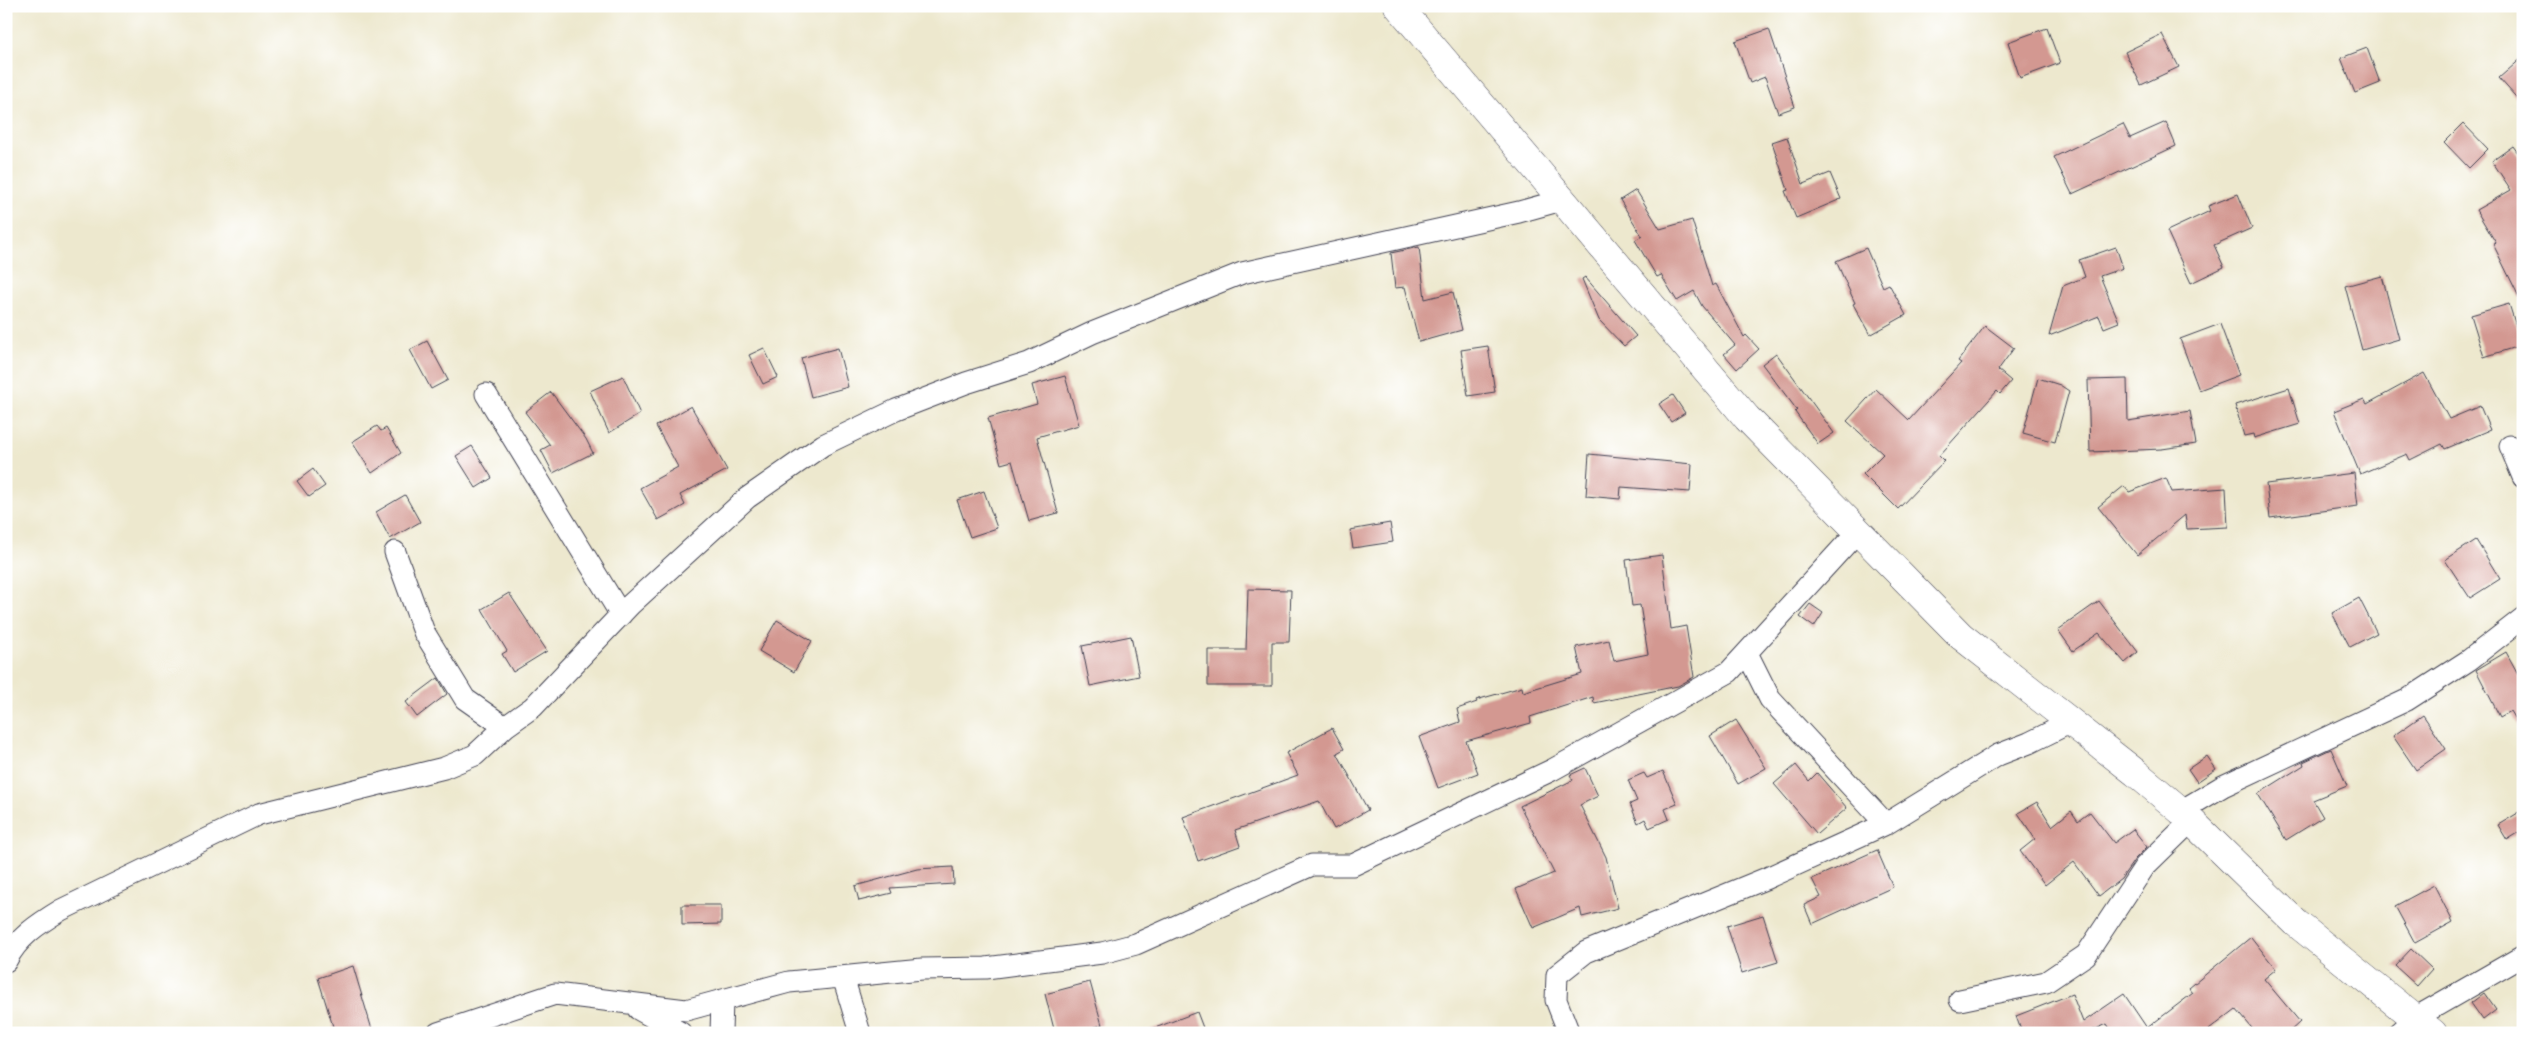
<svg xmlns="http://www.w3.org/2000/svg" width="2529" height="1039" font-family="Mynerve,sans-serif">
<rect width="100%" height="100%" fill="#fff"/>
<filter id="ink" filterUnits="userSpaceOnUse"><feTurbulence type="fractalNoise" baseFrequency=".02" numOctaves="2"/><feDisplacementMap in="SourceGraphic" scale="10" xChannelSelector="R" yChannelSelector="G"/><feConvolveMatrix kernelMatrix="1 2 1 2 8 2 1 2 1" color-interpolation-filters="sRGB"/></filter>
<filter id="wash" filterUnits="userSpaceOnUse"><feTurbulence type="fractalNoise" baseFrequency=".0096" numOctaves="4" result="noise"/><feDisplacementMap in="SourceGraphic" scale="20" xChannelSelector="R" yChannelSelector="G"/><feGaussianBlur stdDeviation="1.12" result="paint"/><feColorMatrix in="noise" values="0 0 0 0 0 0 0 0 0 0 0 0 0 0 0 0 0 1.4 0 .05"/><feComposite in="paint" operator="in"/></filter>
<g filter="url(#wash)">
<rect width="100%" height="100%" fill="#ede8ce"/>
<g id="blocks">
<path fill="#d39891" d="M2047 28 2060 63 2020 78 2008 42Z
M1769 29 1795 107 1778 113 1765 77 1750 83 1735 41Z
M2162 34 2179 67 2141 85 2125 52Z
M2367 48 2380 83 2355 93 2341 58Z
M2523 57V105L2499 78Z
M2166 122 2176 146 2072 194 2054 157 2123 124 2130 138Z
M2463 123 2488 149 2469 168 2444 142Z
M1787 137 1803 184 1830 173 1841 199 1796 218 1785 191 1788 190 1772 142Z
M2513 146 2523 160V305L2493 244 2496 243 2476 210 2511 190 2492 161Z
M1636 190 1660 229 1692 220 1712 286 1716 284 1744 337 1746 335 1759 349 1737 369 1724 354 1735 345 1702 306 1694 291 1677 301 1661 275 1657 277 1635 240 1642 236 1620 200Z
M2238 194 2252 228 2214 245 2224 267 2191 283 2167 231 2210 211 2208 206Z
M1419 247 1425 299 1453 292 1462 330 1419 342 1405 287 1395 288 1391 253Z
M2116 247 2123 268 2100 276 2119 322 2104 328 2099 316 2049 336 2063 286 2085 277 2079 260Z
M1866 248 1883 287 1889 284 1906 315 1870 335 1853 304 1855 303 1836 261Z
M2382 276 2399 339 2362 350 2345 286Z
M1585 277 1636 336 1624 346 1599 320 1582 279Z
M2509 304 2522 345 2484 357 2471 315Z
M2220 324 2239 375 2199 390 2180 339Z
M1985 326 2014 348 1998 370 2011 381 2000 394 1997 391 1939 456 1944 461 1898 509 1863 474 1883 454 1847 421 1876 389 1909 420 1961 363 1958 361Z
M427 341 448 380 431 389 410 350Z
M1488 346 1495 392 1468 396 1461 350Z
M764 348 778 377 763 384 749 355Z
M838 348 848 387 811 397 801 358Z
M1776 353 1834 433 1818 444 1795 412 1797 410 1762 364Z
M2424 373 2449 419 2480 406 2490 430 2445 449 2442 444 2410 460 2407 454 2360 474 2334 411 2364 399 2367 404Z
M623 376 640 414 609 433 590 391Z
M1065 376 1079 425 1037 437 1058 513 1029 521 1012 461 1001 464 988 418 1037 404 1032 385Z
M2038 378 2060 385 2069 391 2055 442 2023 433Z
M2127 379 2128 421 2190 411 2196 444 2162 449 2090 452 2088 380Z
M2289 388 2300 424 2254 438 2253 434 2244 436 2235 405Z
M551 392 586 439 593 453 553 473 541 450 550 445 525 412Z
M1673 395 1685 413 1671 422 1659 404Z
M691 406 727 470 680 495 685 505 658 520 640 488 678 467 656 426Z
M377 426 381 431 386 428 401 453 372 473 352 442Z
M472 446 492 478 476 488 456 456Z
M1589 454 1692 464 1690 492 1621 487 1620 499 1586 496Z
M313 469 325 486 309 497 297 481Z
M2354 473 2358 506 2270 518 2266 484Z
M2166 478 2172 492 2226 488 2228 527 2187 529 2185 515 2137 555 2098 507 2124 486 2129 492Z
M984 491 997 528 970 537 957 500Z
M405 495 420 522 390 539 376 512Z
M1390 523 1393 542 1353 548 1350 530Z
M2476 540 2500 579 2470 598 2445 560Z
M1662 555 1671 629 1686 626 1694 677 1678 686 1594 703 1593 697 1530 717 1531 723 1466 741 1478 773 1438 788 1419 737 1460 722 1457 709 1477 702 1476 700 1522 687 1523 692 1582 674 1576 647 1609 640 1614 661 1648 654 1640 605 1632 606 1626 560Z
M1248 589 1291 590 1289 642H1272V686H1208V650H1246Z
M509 593 547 651 513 672 502 654 507 651 482 609Z
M2359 598 2377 633 2350 647 2332 613Z
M2099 601 2138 652 2125 663 2099 633 2073 651 2058 630Z
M1810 604 1823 613 1814 627 1800 617Z
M777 620 812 641 794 672 759 651Z
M1131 636 1139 676 1090 686 1082 646Z
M2506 652 2523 683V733L2510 711 2500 717 2476 670Z
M438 678 447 694 417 717 406 702Z
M2423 715 2446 749 2416 770 2393 736Z
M1736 720 1766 768 1738 784 1710 736Z
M1332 728 1344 749 1337 753 1368 810 1334 829 1319 801 1235 830 1240 846 1198 861 1183 817 1298 775 1286 753Z
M2331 749 2347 786 2313 800 2323 817 2286 840 2258 794 2304 765 2303 762Z
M2207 756 2216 769 2197 782 2188 769Z
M1796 765 1809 781 1817 773 1847 808 1817 834 1774 784Z
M1585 768 1598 796 1580 805 1606 857 1618 908 1582 917 1580 908 1533 928 1516 889 1554 873 1520 806 1573 780 1570 775Z
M1663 771 1677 804 1665 809 1669 819 1649 828 1645 819 1638 823 1630 804 1637 801 1628 780 1644 773 1647 778Z
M2037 802 2052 826 2071 811 2078 821 2090 812 2114 843 2133 829 2147 847 2135 859 2121 879 2099 896 2074 862 2045 885 2020 851 2035 839 2018 813Z
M2523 810V830L2507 840 2498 825Z
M1877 850 1893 887 1812 924 1804 905 1821 897 1812 879Z
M953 867 954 884 890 888 892 893 859 901 855 886 917 869Z
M2434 885 2453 922 2415 943 2395 906Z
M682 905H721V924L682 925Z
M1763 915 1778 962 1742 973 1727 926Z
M2251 937 2276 969 2264 979 2300 1022 2288 1033H2256L2236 1009 2205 1033H2113L2107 1024 2087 1033H2022L2016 1016 2072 994 2083 1022 2124 994 2147 1028 2193 993 2189 988Z
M2411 949 2432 969 2417 986 2395 966Z
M353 966 373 1033H335L318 978Z
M1090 982 1102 1025 1073 1033H1055L1045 994Z
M2484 993 2496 1010 2483 1020 2471 1003Z
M1197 1012 1205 1033H1147V1031Z"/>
</g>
</g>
<g filter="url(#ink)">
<use href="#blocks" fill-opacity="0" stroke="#404051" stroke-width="1"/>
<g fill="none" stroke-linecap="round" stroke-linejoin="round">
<g stroke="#404051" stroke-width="23">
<path id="street" d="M486 394 621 615
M2510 446 2523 477
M395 552 424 632 465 699 505 727
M1747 653 1770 699 1886 824
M2181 811 2223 786 2407 700 2469 660 2523 618
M6 961C18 937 38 924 61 910L259 814 444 768 475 755 505 727 533 707 630 605 747 498 823 445 896 410 966 383 1029 363 1092 333 1242 273 1519 212 1562 200
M843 977 860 1033
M1960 1000 2046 982 2086 955 2145 866 2191 821
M638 1009 681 1033
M438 1033 555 994 686 1010 789 982 922 969 986 968 1102 953 1136 944 1312 865H1353L1552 770 1729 672 1858 531
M721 1033 722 1000
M1569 1033 1556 1000 1557 975 1586 952 1767 878 1886 824 1998 755 2029 743 2071 722
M2398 1033 2415 1018 2523 956"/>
</g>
<g stroke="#404051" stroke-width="29">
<path id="secondary" d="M1398 6 1747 418 1961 636 2136 773 2181 811 2296 923 2433 1033"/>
</g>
<use href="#street" stroke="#fff" stroke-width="21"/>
<use href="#secondary" stroke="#fff" stroke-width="28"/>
</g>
</g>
<rect width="2529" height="1039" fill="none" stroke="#fff" stroke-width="25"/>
</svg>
